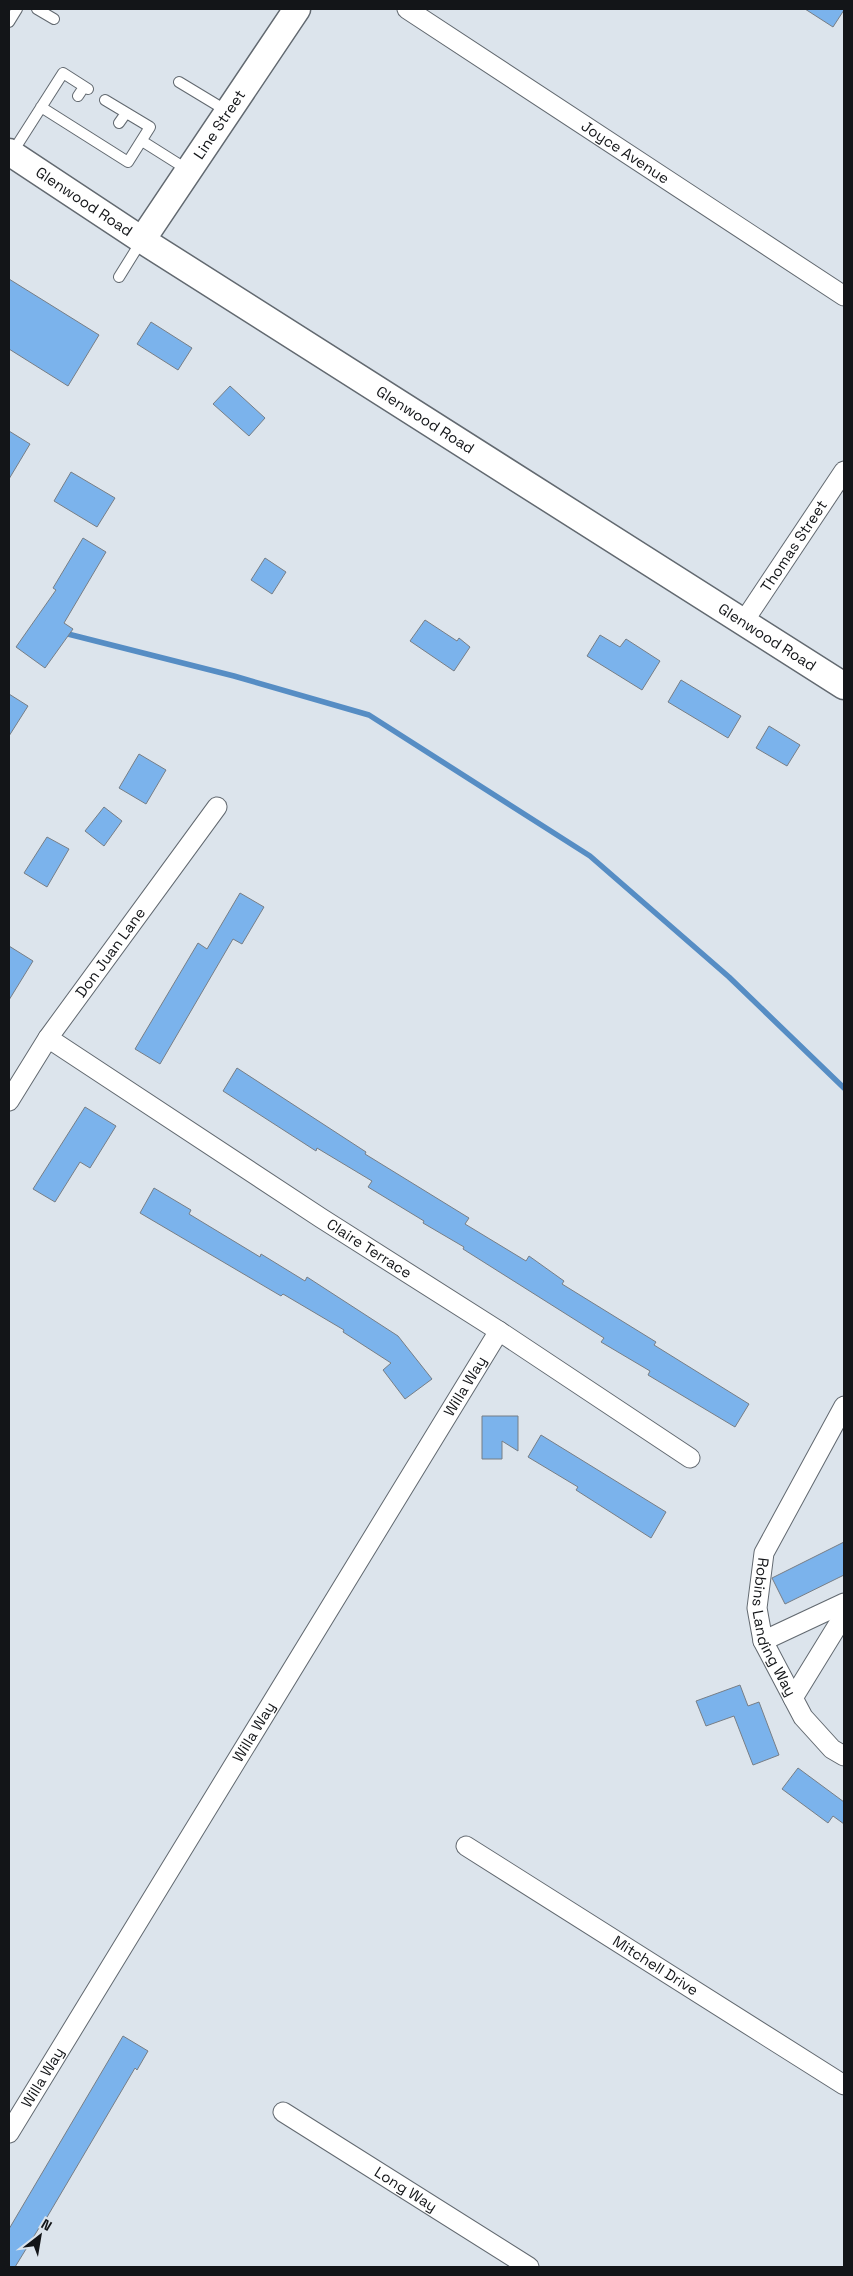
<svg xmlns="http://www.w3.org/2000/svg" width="853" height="2276" font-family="'Space Grotesk',sans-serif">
<rect width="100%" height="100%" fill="#dce4ec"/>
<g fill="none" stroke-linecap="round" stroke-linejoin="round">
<path stroke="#568dc4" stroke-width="5.5" d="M64 633 234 676 369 715 590 856 729 977 844 1088"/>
</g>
<path fill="#7bb3ec" stroke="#777e86" d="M805 9H844V10L833 27Z
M9 279 99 335 68 386 9 349Z
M151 322 192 348 178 370 137 344Z
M230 386 265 418 249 436 213 404Z
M9 431 30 444 9 479Z
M71 472 115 498 97 527 54 501Z
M83 538 106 552 64 623 73 629 45 668 16 647 56 590 53 588Z
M265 558 286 572 272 594 251 580Z
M425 620 457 641 459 638 470 647 454 671 410 641Z
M600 635 620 647 626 639 660 661 642 690 587 656Z
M681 680 741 716 728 738 668 702Z
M9 694 28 706 9 736Z
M769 726 800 745 787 766 756 748Z
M139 754 166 770 146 804 119 788Z
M104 807 122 821 104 846 85 831Z
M47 837 69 849 47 887 24 873Z
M240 893 264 907 242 944 233 939 160 1064 135 1049 198 943 207 949Z
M9 946 33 961 9 1000Z
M237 1068 366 1152 365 1154 469 1218 465 1224 526 1261 529 1256 564 1281 562 1284 656 1342 654 1345 749 1404 735 1427 648 1375 650 1371 601 1342 604 1338 463 1249 464 1247 423 1223 424 1221 368 1187 372 1181 317 1148 316 1151 223 1091Z
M85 1107 116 1126 90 1168 80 1162 55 1202 33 1189Z
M154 1188 191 1210 189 1214 260 1257 261 1254 305 1281 307 1277 398 1336 432 1379 405 1399 383 1370 391 1363 343 1332 344 1330 283 1294 281 1296 140 1213Z
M482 1416H518V1451L502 1441V1459H482Z
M541 1435 666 1512 651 1538 576 1490 578 1487 528 1457Z
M844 1542V1575L785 1604 772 1578Z
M740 1685 748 1706 759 1702 779 1755 753 1765 734 1716 706 1726 696 1701Z
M798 1768 844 1802V1824L833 1816 828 1823 782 1789Z
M123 2036 148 2051 137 2070 135 2068 40 2229 39 2228 15 2267H9V2229Z"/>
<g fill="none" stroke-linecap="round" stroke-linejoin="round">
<g stroke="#626970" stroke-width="12">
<path id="lane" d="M37 9 54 19
M9 22 17 9
M179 82 227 111
M78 96 84 87
M41 107 128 162 150 127 105 100
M119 123 126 113
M142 141 188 170
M12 153 63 73 88 89
M119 277 142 240"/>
</g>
<g stroke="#626970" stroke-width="21">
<g id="street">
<path id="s1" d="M407 9 844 296"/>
<path id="s2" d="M744 621 844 471"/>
<path id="s3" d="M48 1038 321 1218 499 1331 690 1458"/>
<path id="s4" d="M9 1101 48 1038 217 807"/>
<path id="s5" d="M844 1406 764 1553 757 1608 763 1641 803 1717 832 1749 844 1756"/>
<path d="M763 1641 844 1603"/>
<path d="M793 1698 844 1615"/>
<path id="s6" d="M466 1846 844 2085"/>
<path id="s7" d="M283 2112 529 2267"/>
<path id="s8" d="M9 2133 499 1331"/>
</g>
</g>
<g stroke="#626970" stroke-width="29">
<g id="secondary">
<path id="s9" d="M9 152 142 240 844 686"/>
<path id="s10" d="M142 240 297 9"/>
</g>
</g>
<use href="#lane" stroke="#fff" stroke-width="10"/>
<use href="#street" stroke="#fff" stroke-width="19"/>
<use href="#secondary" stroke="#fff" stroke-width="26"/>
</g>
<g text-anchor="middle" stroke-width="4" stroke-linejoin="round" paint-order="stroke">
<g font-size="15" fill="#131518" stroke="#dce4ec">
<text dy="5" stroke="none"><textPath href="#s10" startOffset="139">Line Street</textPath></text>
<text dy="5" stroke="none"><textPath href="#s1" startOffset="261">Joyce Avenue</textPath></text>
<text dy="5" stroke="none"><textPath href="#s9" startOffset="90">Glenwood Road</textPath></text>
<text dy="5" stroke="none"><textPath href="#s9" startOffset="495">Glenwood Road</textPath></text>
<text dy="5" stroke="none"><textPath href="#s2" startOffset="90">Thomas Street</textPath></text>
<text dy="5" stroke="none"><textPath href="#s9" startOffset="900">Glenwood Road</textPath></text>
<text dy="5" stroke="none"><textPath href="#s4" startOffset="180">Don Juan Lane</textPath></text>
<text dy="5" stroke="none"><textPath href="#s3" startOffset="384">Claire Terrace</textPath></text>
<text dy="5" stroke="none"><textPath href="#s8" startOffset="875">Willa Way</textPath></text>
<text dy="5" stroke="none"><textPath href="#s5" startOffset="245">Robins Landing Way</textPath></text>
<text dy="5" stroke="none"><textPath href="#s8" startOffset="470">Willa Way</textPath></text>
<text dy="5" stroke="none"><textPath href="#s6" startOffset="224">Mitchell Drive</textPath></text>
<text dy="5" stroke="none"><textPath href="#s8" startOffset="65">Willa Way</textPath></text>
<text dy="5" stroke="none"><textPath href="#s7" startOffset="145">Long Way</textPath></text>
</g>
</g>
<rect width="853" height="2276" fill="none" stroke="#131518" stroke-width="20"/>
<g transform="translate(40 2236) rotate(31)" stroke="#dce4ec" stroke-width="4" paint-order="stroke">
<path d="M0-4L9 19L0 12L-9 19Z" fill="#131518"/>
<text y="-8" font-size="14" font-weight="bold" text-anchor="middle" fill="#131518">N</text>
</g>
</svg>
